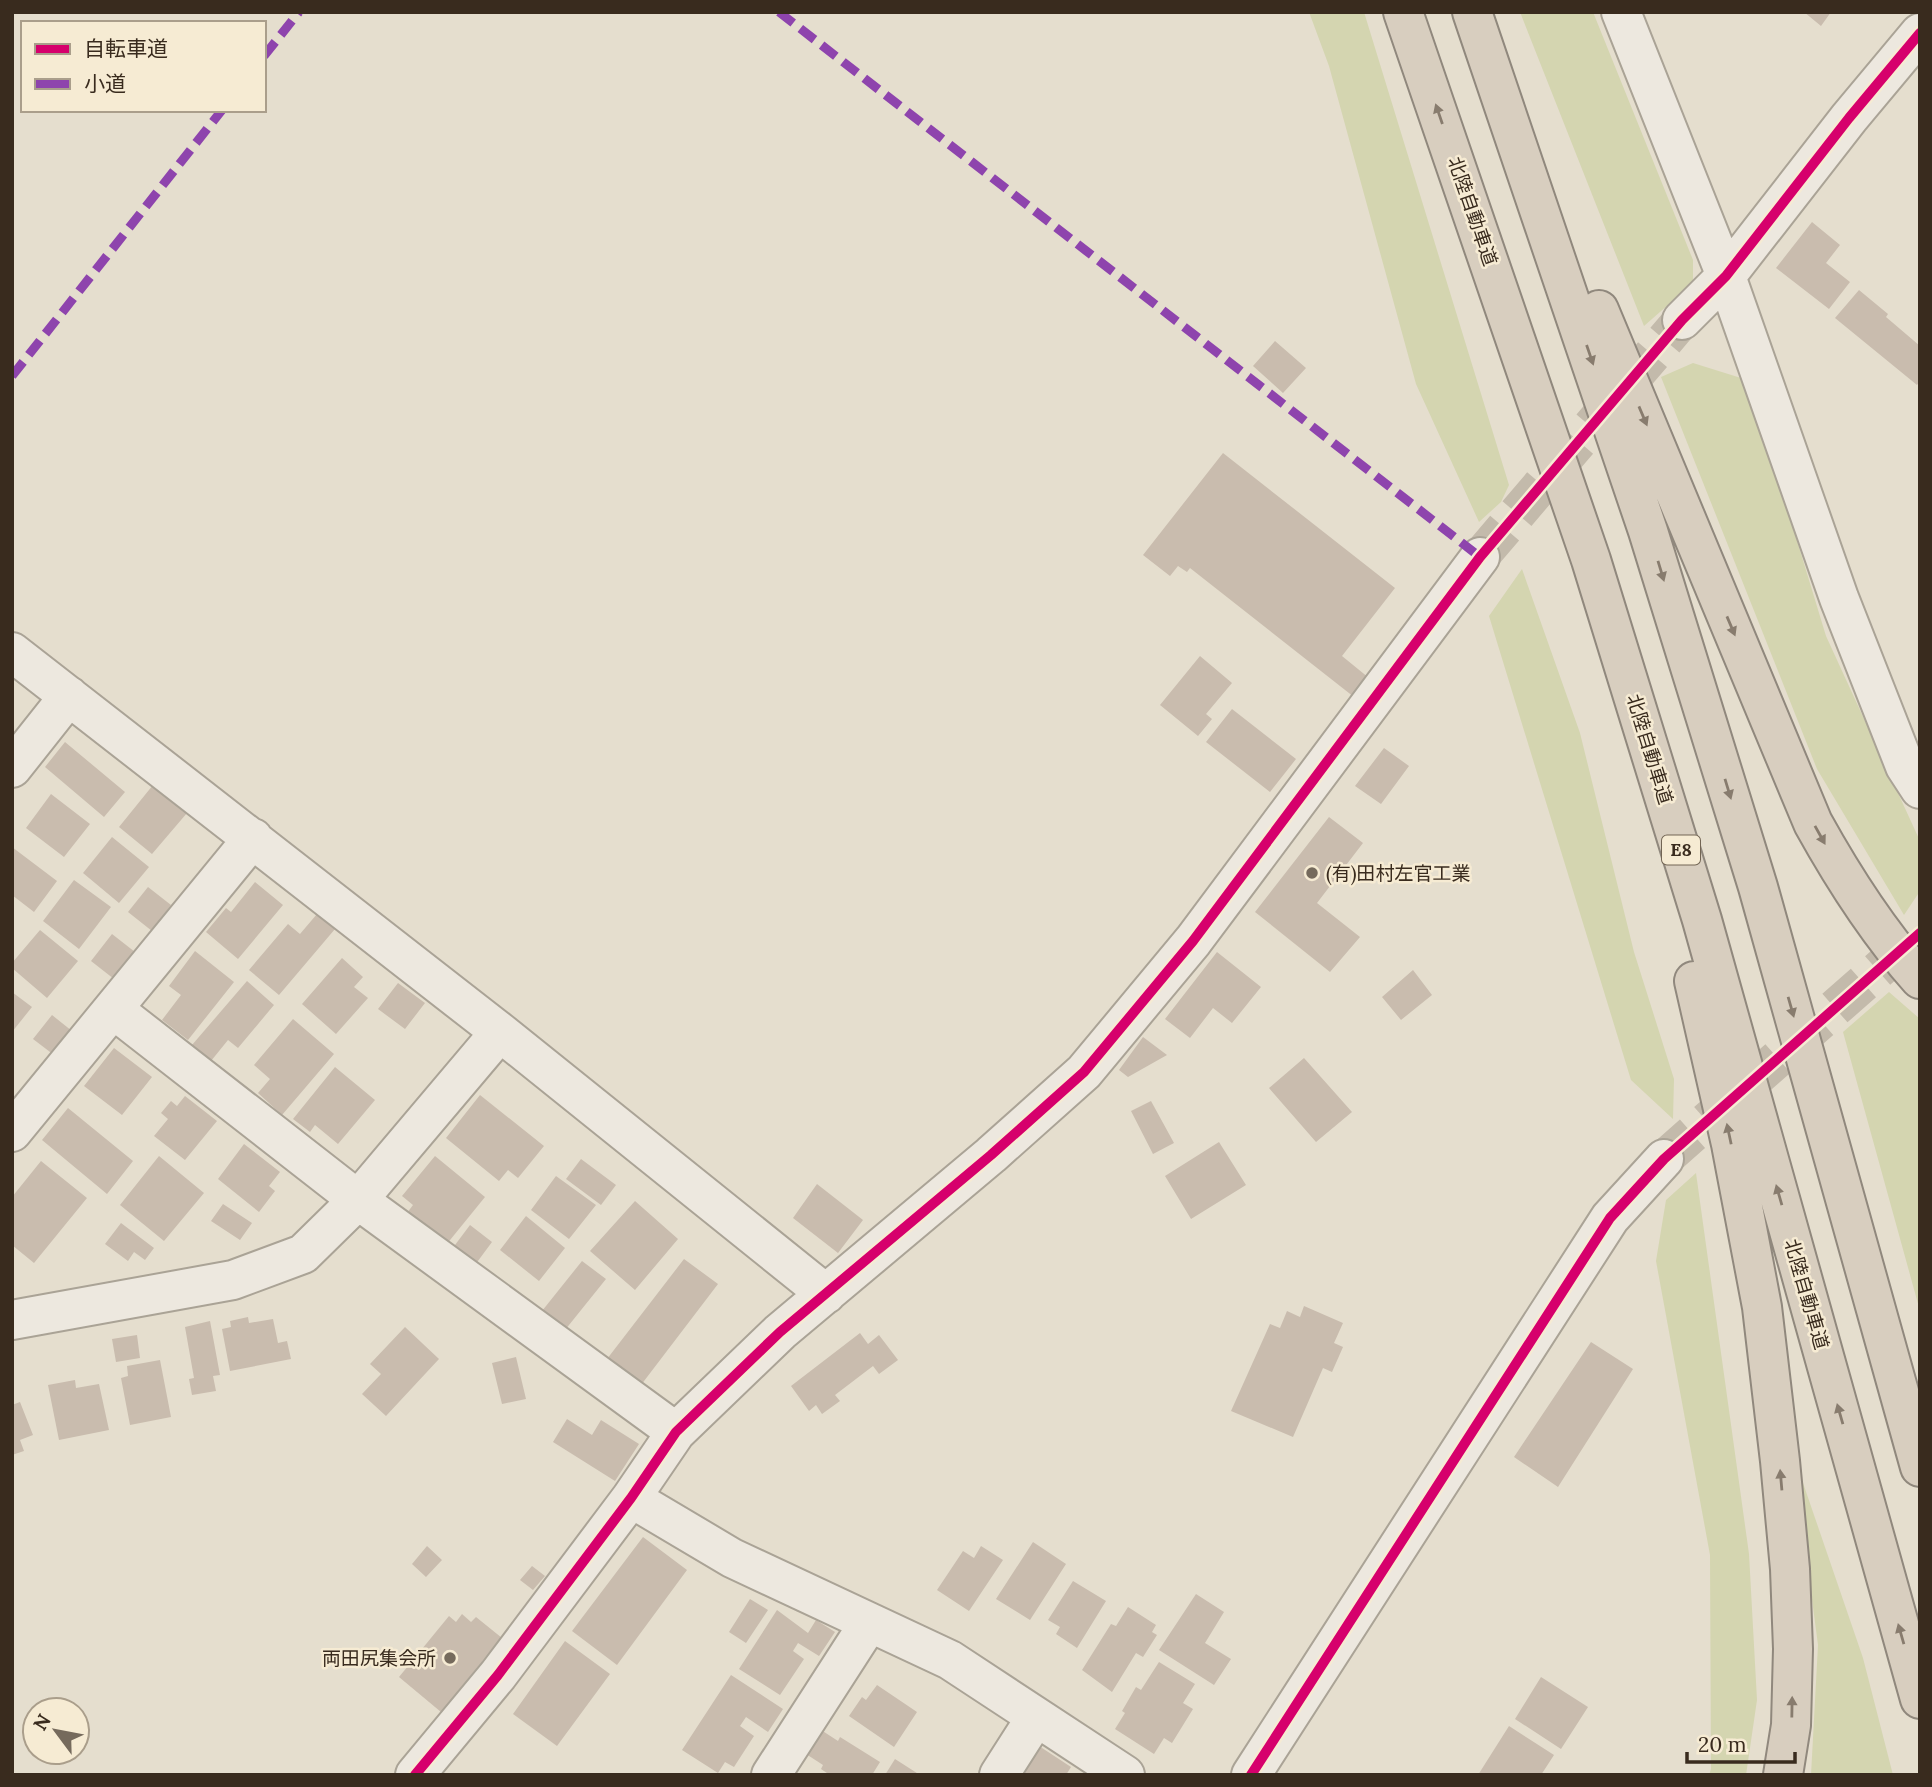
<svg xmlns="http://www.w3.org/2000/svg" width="1932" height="1787" font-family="Lora,'Noto Sans JP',serif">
<rect width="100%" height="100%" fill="#e5dece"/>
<path fill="#d4d5b0" d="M1309 12H1364L1509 485 1501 502 1479 522 1416 384 1329 66Z
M1520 12H1593L1693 260V283L1644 326Z
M1693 363 1741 378 1771 455 1826 636 1920 841V891L1904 915 1817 769 1661 377Z
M1522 569 1580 733 1634 952 1674 1079 1673 1119 1631 1080 1489 616Z
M1889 992 1920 1019V1311L1843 1032Z
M1696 1173 1749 1554 1757 1700 1746 1775H1709L1711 1769 1710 1555 1656 1261 1666 1200Z
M1802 1480 1863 1658 1893 1775H1811L1818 1645 1803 1531Z"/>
<path fill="#c9bcae" d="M1804 12H1831L1821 26Z
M1812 222 1840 245 1826 263 1850 282 1829 309 1776 268Z
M1859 290 1888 314 1886 317 1920 346V381L1917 385 1835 318Z
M1275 341 1306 368 1283 393 1253 366Z
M1223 453 1395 588 1342 656 1369 678 1354 697 1190 568 1187 572 1178 566 1170 576 1143 555Z
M1200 656 1232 683 1206 714 1212 719 1198 736 1160 705Z
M1232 709 1296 759 1270 792 1206 742Z
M65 742 125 792 104 817 45 767Z
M1384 748 1409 766 1381 804 1355 786Z
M153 785 187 813 152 854 119 827Z
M51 794 90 824 64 857 26 828Z
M1329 817 1363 843 1317 903 1360 937 1330 972 1255 912Z
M112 837 149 867 119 903 83 873Z
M12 847 57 881 34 912 12 895Z
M74 880 111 907 79 949 43 921Z
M255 882 283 905 238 959 206 932 226 908 231 912Z
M148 887 171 905 152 931 128 912Z
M317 914 335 929 279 995 249 970 288 924 300 934Z
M40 930 78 961 47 998 12 968V963Z
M112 934 135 952 114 979 91 961Z
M195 951 234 982 188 1040 162 1020 181 995 169 986Z
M1217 952 1261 987 1232 1023 1213 1008 1190 1038 1165 1019Z
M342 958 363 977 354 987 368 998 336 1034 302 1004Z
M1413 970 1432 995 1401 1020 1382 997Z
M247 981 274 1005 238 1048 228 1040 211 1061 192 1045Z
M398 983 425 1003 405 1029 378 1009Z
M12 992 32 1007 12 1032Z
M52 1015 72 1031 54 1055 33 1039Z
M293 1019 334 1054 282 1115 258 1093 270 1079 254 1065Z
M1143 1037 1167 1055 1128 1077 1119 1070Z
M114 1048 152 1077 122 1115 84 1086Z
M1304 1058 1352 1112 1316 1142 1269 1088Z
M335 1067 375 1100 338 1144 315 1125 310 1132 293 1119Z
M480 1095 544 1146 518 1178 508 1170 499 1181 446 1138Z
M185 1096 217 1121 185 1160 154 1136 168 1119 161 1113 171 1101 177 1106Z
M1151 1101 1174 1143 1153 1154 1131 1111Z
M68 1108 133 1161 107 1194 42 1140Z
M1219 1142 1246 1185 1191 1219 1165 1176Z
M244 1144 280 1172 269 1186 275 1191 259 1212 218 1179Z
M159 1156 204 1193 164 1241 120 1205Z
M435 1156 485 1197 446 1245 407 1213 413 1205 402 1196Z
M581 1159 616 1185 601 1205 566 1179Z
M41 1161 87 1198 34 1263 12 1245V1197Z
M556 1176 596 1205 569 1239 531 1210Z
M817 1184 863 1220 838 1253 793 1218Z
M635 1201 678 1239 635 1290 590 1251Z
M223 1204 252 1223 240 1240 211 1221Z
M526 1216 565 1248 539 1281 500 1250Z
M121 1223 154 1248 145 1260 134 1252 128 1261 105 1244Z
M470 1225 492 1242 472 1269 449 1253Z
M684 1259 718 1284 641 1385 607 1359Z
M582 1261 606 1279 565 1330 542 1311Z
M1304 1306 1343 1323 1334 1343 1343 1347 1332 1372 1323 1368 1293 1437 1231 1411 1270 1324 1280 1328 1287 1311 1300 1317Z
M248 1317 249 1323 273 1319 278 1343 287 1341 291 1359 230 1371 222 1329 231 1327 230 1321Z
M210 1321 220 1375 213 1376 216 1391 192 1395 189 1379 194 1378 185 1327Z
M405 1327 439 1359 386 1416 362 1394 381 1374 370 1364Z
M860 1333 868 1344 879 1335 898 1360 879 1374 873 1366 835 1395 840 1401 822 1414 816 1405 809 1411 791 1386Z
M137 1335 140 1358 116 1362 112 1339Z
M1591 1342 1633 1369 1558 1487 1514 1457Z
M516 1357 526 1399 502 1404 492 1363Z
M160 1360 171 1417 130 1425 121 1378 128 1376 127 1366Z
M75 1380 76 1388 99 1384 109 1430 59 1440 48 1385Z
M20 1402 33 1435 20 1440 24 1451 12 1455V1405Z
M567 1419 592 1435 601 1420 639 1444 615 1481 553 1442Z
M643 1537 687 1570 617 1665 572 1631Z
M1033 1542 1066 1564 1030 1620 996 1599Z
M427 1546 442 1560 426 1577 412 1564Z
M981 1546 1003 1560 969 1611 937 1590 963 1551 974 1558Z
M532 1566 545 1576 533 1590 520 1580Z
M1073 1581 1106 1601 1077 1648 1056 1634 1060 1627 1048 1620Z
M1196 1594 1224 1612 1205 1643 1231 1659 1214 1685 1159 1650Z
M750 1599 768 1610 746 1643 729 1632Z
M1128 1607 1156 1625 1152 1632 1157 1635 1143 1657 1136 1653 1112 1692 1082 1670 1111 1624 1116 1626Z
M777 1610 808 1633 816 1620 835 1632 819 1656 798 1643 793 1651 804 1659 780 1695 739 1669Z
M462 1614 471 1622 476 1617 502 1638 441 1712 399 1677 449 1616 456 1622Z
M565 1641 610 1674 557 1746 513 1714Z
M1159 1662 1195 1684 1183 1703 1193 1709 1172 1743 1164 1738 1154 1754 1115 1729 1125 1713 1122 1711 1136 1687 1141 1690Z
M731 1675 783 1709 768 1732 746 1717 740 1726 754 1736 734 1767 725 1762 718 1773 682 1750Z
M1541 1677 1588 1707 1561 1749 1515 1719Z
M877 1685 917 1712 894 1747 849 1716 862 1697 866 1700Z
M1509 1726 1554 1755 1541 1775H1478Z
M818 1728 838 1741 840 1737 880 1762 872 1775H830L821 1769 823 1765 803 1752Z
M1039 1746 1071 1767 1066 1775H1020Z
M895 1759 920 1775H885Z"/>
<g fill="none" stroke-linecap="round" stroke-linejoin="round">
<path stroke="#c3baab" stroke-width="38" stroke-dasharray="38 19" stroke-linecap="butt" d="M1480 557 1682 320
M1664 1159 1920 933"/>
<g stroke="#aaa396" stroke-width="42">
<path id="minor" d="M1621 12 1726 276 1839 598 1905 766 1920 789
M1682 320 1726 276 1849 118 1920 33
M12 652 500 1032 826 1294
M12 768 69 696
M113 1009 358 1200 676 1432
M12 1132 253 838
M12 1320 233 1280 303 1254 358 1200 500 1032
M631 1498 732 1558 950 1660 1125 1775
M415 1775 498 1675 631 1498 676 1432 780 1332 991 1155 1084 1072 1193 941 1480 557
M771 1775 869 1623
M999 1775 1036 1717
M1251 1775 1610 1218 1664 1159"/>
</g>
<g stroke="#90887d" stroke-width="42">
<path id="highway" d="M1403 12 1591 560 1702 920 1920 1699
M1472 12 1648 531 1758 887 1920 1467
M1599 310 1813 823C1844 879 1877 931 1920 979
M1694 981 1731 1144 1762 1307 1780 1461 1790 1569 1793 1649 1791 1725 1783 1775"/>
</g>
<use href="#minor" stroke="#ede8df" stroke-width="38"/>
<use href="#highway" stroke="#d8cebf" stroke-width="38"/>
<path stroke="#8e44ad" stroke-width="9" stroke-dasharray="18 9" stroke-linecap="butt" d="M779 12 1480 557
M264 56 299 12
M12 376 222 110"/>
<g stroke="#f6ebd3" stroke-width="15">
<path id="cycleway" d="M415 1775 498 1675 631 1498 676 1432 780 1332 991 1155 1084 1072 1193 941 1480 557 1682 320 1726 276 1849 118 1920 33
M1251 1775 1610 1218 1664 1159 1920 933"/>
</g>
<use href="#cycleway" stroke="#d6006c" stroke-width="10"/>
</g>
<defs><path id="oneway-solid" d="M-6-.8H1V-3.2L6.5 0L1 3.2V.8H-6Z" transform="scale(1.75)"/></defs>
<g fill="#887c6e">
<use href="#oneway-solid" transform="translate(1439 114) rotate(-109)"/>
<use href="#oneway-solid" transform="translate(1590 355) rotate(71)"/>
<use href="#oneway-solid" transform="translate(1643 416) rotate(67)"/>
<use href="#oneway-solid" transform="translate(1661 571) rotate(73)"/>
<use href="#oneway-solid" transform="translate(1731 626) rotate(67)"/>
<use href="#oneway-solid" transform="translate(1728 789) rotate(73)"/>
<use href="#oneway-solid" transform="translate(1820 835) rotate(61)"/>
<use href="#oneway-solid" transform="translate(1791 1007) rotate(74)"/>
<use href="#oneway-solid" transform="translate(1729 1134) rotate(-102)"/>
<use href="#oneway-solid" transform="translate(1779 1195) rotate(-106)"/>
<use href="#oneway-solid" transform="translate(1840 1414) rotate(-106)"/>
<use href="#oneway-solid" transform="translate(1781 1480) rotate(-95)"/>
<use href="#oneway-solid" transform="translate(1901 1634) rotate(-106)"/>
<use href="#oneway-solid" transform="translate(1792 1707) rotate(-89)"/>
</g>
<g fill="#756a5c" stroke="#f6ebd3" stroke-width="2.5">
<circle cx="1312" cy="873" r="7"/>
<circle cx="450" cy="1658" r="7"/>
</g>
<g text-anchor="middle" stroke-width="5" stroke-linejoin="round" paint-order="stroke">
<rect fill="#f6ebd3" stroke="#726554" stroke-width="2" x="1662" y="835.5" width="38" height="29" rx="5"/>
<g font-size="18" font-weight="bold" fill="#392b1e">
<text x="1681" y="856">E8</text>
</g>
<g font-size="19" fill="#392b1e" stroke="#f6ebd3">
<text transform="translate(1473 211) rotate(71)" y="7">北陸自動車道</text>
<text transform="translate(1650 749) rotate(73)" y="7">北陸自動車道</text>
<text transform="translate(1807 1294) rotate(74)" y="7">北陸自動車道</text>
</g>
<g font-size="19" fill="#392b1e" stroke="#f6ebd3" text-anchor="start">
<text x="1326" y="880">(有)田村左官工業</text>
<text x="436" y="1665" text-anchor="end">両田尻集会所</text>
</g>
</g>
<rect width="1932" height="1787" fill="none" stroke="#392b1e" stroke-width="28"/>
<rect x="21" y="21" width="245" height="91" fill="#f6ebd3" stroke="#aa9e8b" stroke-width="2"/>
<rect x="35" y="44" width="35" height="10" fill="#d6006c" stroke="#aa9e8b" stroke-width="2"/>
<text x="84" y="56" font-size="21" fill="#392b1e">自転車道</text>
<rect x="35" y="79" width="35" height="10" fill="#8e44ad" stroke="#aa9e8b" stroke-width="2"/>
<text x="84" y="91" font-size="21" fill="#392b1e">小道</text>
<g transform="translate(56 1731) rotate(302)"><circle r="33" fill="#f6ebd3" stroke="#aa9e8b" stroke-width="2"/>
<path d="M0-5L12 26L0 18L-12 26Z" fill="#756a5c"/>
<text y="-10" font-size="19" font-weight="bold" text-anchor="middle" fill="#392b1e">N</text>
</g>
<path d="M1687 1752v10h108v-10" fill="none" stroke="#392b1e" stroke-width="3.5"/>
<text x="1698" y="1752" font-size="21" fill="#392b1e" stroke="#f6ebd3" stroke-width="5" paint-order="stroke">20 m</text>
</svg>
